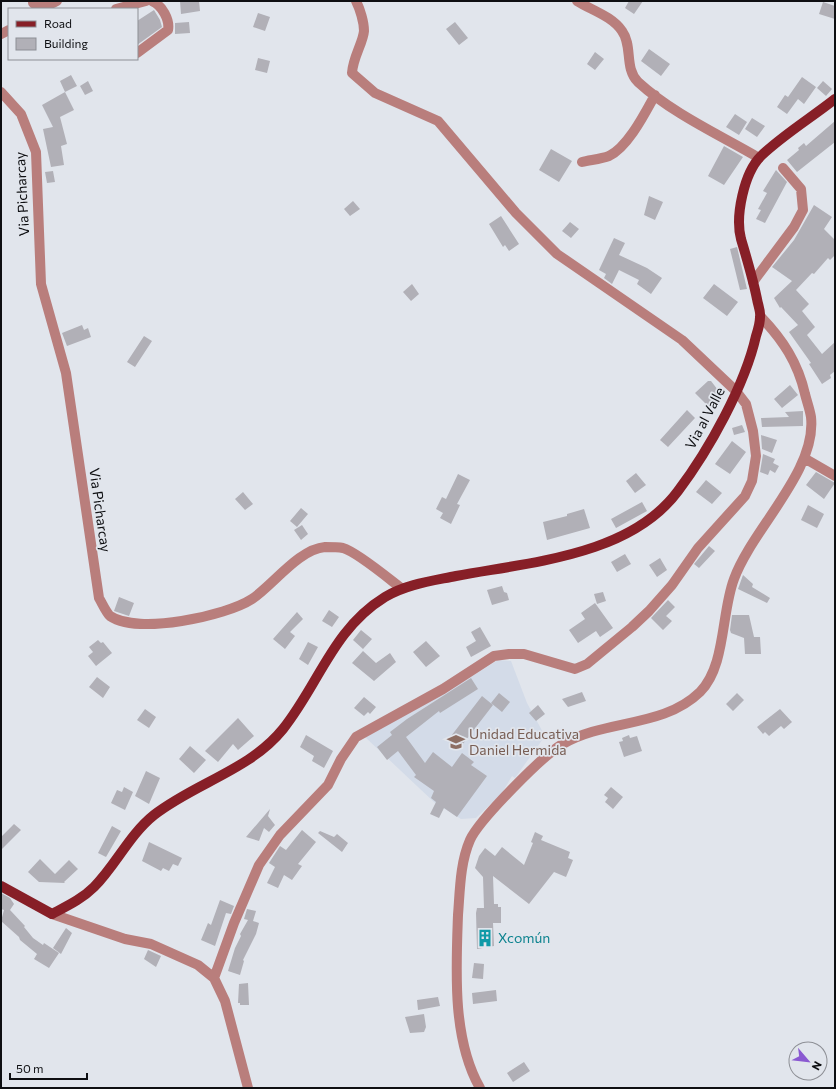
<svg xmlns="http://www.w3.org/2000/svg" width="836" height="1089" font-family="Commissioner,sans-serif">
<rect width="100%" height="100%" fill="#e1e5ec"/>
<path fill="#d3dbe8" d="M498 660 511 661 527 703 545 736 515 778 512 776 502 793 476 818 461 819 435 803 365 737 445 693Z"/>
<path fill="#b1b0b7" d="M180 1H199L200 11 181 14Z
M629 1H643L634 14 625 8Z
M823 2 835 6V19L819 14Z
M154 10 160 20 162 27 137 45V21Z
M258 13 270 17 265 31 253 27Z
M189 22 190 33 175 34V23Z
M455 22 468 38 459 45 446 29Z
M649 49 670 64 661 76 641 61Z
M595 52 604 59 595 70 587 64Z
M258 58 270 61 267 73 255 70Z
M71 75 77 86 65 92 60 81Z
M802 77 816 87 804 104 798 99 787 114 777 107 785 95 788 97Z
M88 81 93 91 85 95 80 86Z
M823 81 832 89 826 96 817 88Z
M65 92 74 110 60 117 67 144 61 146 64 165 51 167 43 129 53 127 42 105Z
M735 114 747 122 739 135 726 127Z
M752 118 765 126 757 137 745 129Z
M835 121V142L797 172 787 160 799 150 798 148 804 143 806 146Z
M724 146 743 157 724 185 708 176Z
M551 149 572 161 559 182 539 170Z
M776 170 787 182 765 223 756 219 761 210 758 209 767 193 763 191Z
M53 171 55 182 47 183 45 172Z
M649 196 663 202 655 220 644 215Z
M353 201 360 209 350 216 344 209Z
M814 205 832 217 824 229 835 240V255L830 260 828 258 814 274 812 273 796 290 809 304 802 311 815 327 807 335 822 354 835 342V371L830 375 831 378 822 384 809 364 811 363 789 332 798 325 781 307 780 308 774 298 792 281 772 267 794 240Z
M501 216 519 244 509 251 505 245 503 247 489 224Z
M570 222 579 229 571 238 562 231Z
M614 238 625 243 619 255 647 268 662 278 651 294 637 284 639 280 619 270 612 284 604 278 606 274 599 270Z
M737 247 747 289 740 290 730 249Z
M412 284 419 294 411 301 403 292Z
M714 284 738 302 727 316 703 298Z
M82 325 84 330 88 328 91 337 67 346 62 333Z
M144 336 152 341 135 367 127 362Z
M708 381H711L721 394 708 406 695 393Z
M790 385 798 395 782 408 774 399Z
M687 410 695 418 668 447 660 440Z
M803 411V426L762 427 761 418 789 417 785 412Z
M742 425 745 432 734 435 732 428Z
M761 435 777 440 772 453 762 449Z
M732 441 746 452 730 474 715 464Z
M763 454 775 459 773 463 779 466 775 473 770 470 768 475 760 472Z
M816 472 835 483 824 499 806 485Z
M636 473 646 485 635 493 626 481Z
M458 474 470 480 457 504 460 505 451 524 440 518 443 513 436 509 442 497 446 499Z
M706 480 722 493 712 504 696 492Z
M243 492 253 504 245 510 235 499Z
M642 502 647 511 616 528 611 519Z
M808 505 824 514 817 528 801 520Z
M301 508 308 514 297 527 290 521Z
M584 509 590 528 547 540 543 522 567 516V514Z
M302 525 308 534 301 540 294 530Z
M709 546 715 551 699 568 694 564Z
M625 554 631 564 617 572 611 562Z
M660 558 667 570 657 577 649 565Z
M743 575 753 584 752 587 770 598 767 603 738 589Z
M502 586 504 592 507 593 509 600 492 605 487 590Z
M603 592 606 601 597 604 594 594Z
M119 597 134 603 129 616 114 611Z
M668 600 675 607 666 616 672 621 663 630 651 618Z
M595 603 613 628 600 637 596 631 578 643 569 630 585 619 581 613Z
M329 610 339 617 332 627 322 621Z
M297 612 303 619 290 632 295 636 285 649 273 639Z
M732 615H749L754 637H760L761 654H745L744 638 731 633 730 630Z
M480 627 491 646 471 657 466 647 476 641 471 632Z
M361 630 372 639 363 649 353 640Z
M98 640 101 643 103 642 112 653 96 666 88 656 93 652 89 647Z
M426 641 440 656 426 667 413 652Z
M308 642 318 647 308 665 299 659Z
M363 651 376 663 390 653 396 662 374 681 352 663Z
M97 677 110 687 103 698 89 687Z
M471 678 478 689 440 713 439 711 406 737 425 763 433 752 452 767 462 753 474 762 471 765 487 776 457 817 444 808 439 818 430 814 436 802 431 798 434 791 414 777 416 775 398 751 387 760 377 747 392 735 390 732 407 719Z
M582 692 586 701 568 707 562 699Z
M499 693 510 702 502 712 491 703Z
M737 693 744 700 733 711 726 704Z
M482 696 493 705 459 749 448 740Z
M364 697 376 707 370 714 368 712 364 716 354 708Z
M538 705 545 714 536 721 529 713Z
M145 709 156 717 149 728 137 720Z
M780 709 792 722 784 729 781 726 769 736 765 732 763 734 757 727Z
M238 718 254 736 238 750 233 744 218 762 205 751Z
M306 735 333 751 324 768 312 761 314 756 300 747Z
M629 735 630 738 637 736 642 751 624 757 619 742 623 741 622 738Z
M190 746 206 760 194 773 179 759Z
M146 771 160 778 149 804 135 796Z
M124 787 133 792 125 810 111 803 117 790 122 792Z
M611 787 623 797 613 809 605 802 608 798 604 795Z
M270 809 268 816 275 825 269 832 264 828 259 841 246 837Z
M14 824 21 830 1 850V837Z
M112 826 121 831 106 857 98 853Z
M302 830 316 842 298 864 302 866 292 880 284 875 278 888 267 883 275 867 269 863 280 846 286 850Z
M320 831 334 837 337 834 348 843 342 852 318 833Z
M535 832 543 836 541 840 570 852 568 858 573 860 566 877 554 872 529 904 493 876 494 904H498V907H501V923H493L494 946 477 949 476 913 477 908H484L483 877 475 868 479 856 485 848 495 856 502 847 524 865 533 843 531 842Z
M149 842 182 858 178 866 173 864 169 871 163 868 161 871 142 861Z
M40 859 55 874 69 860 78 869 64 882 65 883 39 882 28 872Z
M1 893 10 898 14 904 10 910 25 926 24 927 33 938 43 945 44 943 59 953 49 968 34 959 37 954 20 940 19 937 1 921 4 910 1 909Z
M220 900 234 906 231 914 226 913 215 946 201 940 208 923 211 925Z
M247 909 256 911 253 921 259 923 256 934 243 960 244 961 240 975 228 971 235 948 241 936 240 934 248 920 244 919Z
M66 928 72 933 61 954 53 948Z
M148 950 161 956 156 967 144 959Z
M474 963 484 964 483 979 472 978Z
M248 983 249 1005H240V1003H238L239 984Z
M496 990 497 1001 473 1004 472 993Z
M438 997 440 1006 418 1010 417 1000Z
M424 1014 426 1027 424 1032 410 1033 405 1017Z
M524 1062 530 1071 513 1082 507 1073Z"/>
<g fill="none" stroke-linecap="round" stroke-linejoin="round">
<path stroke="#b97e7c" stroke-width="10" d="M33 1V3C42 9 48 6 57 1
M577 1C591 10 612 16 622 31 633 46 624 68 638 82 673 114 718 134 759 158
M116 9 146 1
M1 34 9 30
M137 53 168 30C170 20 162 5 152 1
M1 92 21 114 36 152 41 284 66 373 99 598C102 603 106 612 110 616 138 635 226 616 252 599 273 585 299 549 325 547 330 547 338 547 343 548 357 552 388 578 401 588
M582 162C590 160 601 159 609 156 628 147 645 113 655 95
M753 282 794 227 803 210 801 189 783 168
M804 458 835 476
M52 914 125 939 151 944 198 965 214 978 225 1001 248 1088
M214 978 234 923 259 865 280 835 328 785 341 759 356 737 443 689 494 656 509 654H524L575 669 587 664 632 627 649 611 672 585 698 548 745 496 752 481 756 456 753 431 746 404 736 391 682 340 557 254 516 213 438 121 375 93 352 73C353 57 363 43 364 31 364 22 360 9 356 1
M480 1088C452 1039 456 970 458 915 460 890 460 863 470 840 479 820 544 754 563 744 606 719 663 728 700 692 726 666 721 613 734 579 752 529 817 471 811 417 810 410 807 402 805 394 798 363 783 340 761 317"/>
<path stroke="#871f27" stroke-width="10" d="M1 886 52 914C67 906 82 899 94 887 116 865 129 835 154 815 195 783 250 770 283 729 319 684 333 629 385 597 407 584 432 581 456 576 530 562 630 556 678 491 709 450 745 385 756 336 758 330 760 323 760 317 761 312 758 305 757 299 753 279 747 259 741 239 735 216 744 173 761 156 783 135 811 118 835 99"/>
</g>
<defs>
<g id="school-bare" transform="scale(1.38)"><path d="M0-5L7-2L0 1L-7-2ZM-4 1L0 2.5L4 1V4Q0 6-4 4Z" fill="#8d6e63" stroke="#e1e5ec" stroke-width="2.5" paint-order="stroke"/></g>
<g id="building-bare" transform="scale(1.38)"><path d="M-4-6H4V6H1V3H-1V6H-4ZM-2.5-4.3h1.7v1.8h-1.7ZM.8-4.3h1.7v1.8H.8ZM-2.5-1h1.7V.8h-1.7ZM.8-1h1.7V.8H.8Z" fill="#0f9aa8" stroke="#e1e5ec" stroke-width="2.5" paint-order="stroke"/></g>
</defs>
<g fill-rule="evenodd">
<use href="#school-bare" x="456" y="742"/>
<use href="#building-bare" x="485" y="938"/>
</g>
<g text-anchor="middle" stroke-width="3.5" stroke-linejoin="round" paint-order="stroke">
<g font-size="14" fill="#0e0f12" stroke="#e1e5ec">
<text transform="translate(22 194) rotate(-93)" y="5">Via Picharcay</text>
<text transform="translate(705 418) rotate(-62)" y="5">Via al Valle</text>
<text transform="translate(100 510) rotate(82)" y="5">Via Picharcay</text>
</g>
<g font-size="14" fill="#785e54" stroke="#e1e5ec" text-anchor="start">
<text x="469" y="739">Unidad Educativa<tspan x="469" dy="16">Daniel Hermida</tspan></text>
</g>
<g font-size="14" fill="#0d838f" stroke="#e1e5ec" text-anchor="start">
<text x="498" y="943">Xcomún</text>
</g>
</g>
<rect width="836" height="1089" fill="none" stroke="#0e0f12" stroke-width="4"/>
<rect x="8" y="8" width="130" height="52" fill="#e1e5ec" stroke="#8d8f95"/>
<rect x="16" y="21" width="20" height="6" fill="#871f27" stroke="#8d8f95"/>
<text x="44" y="28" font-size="12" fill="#0e0f12">Road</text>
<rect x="16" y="38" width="20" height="12" fill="#b1b0b7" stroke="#8d8f95"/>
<text x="44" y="48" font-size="12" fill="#0e0f12">Building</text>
<g transform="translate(808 1061) rotate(118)"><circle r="19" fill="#e1e5ec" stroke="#8d8f95"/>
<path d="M0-3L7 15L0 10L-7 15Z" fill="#8a59d1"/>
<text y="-6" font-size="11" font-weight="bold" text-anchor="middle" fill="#0e0f12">N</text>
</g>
<path d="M10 1073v6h77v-6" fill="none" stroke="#0e0f12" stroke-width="2"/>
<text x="16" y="1073" font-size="12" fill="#0e0f12" stroke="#e1e5ec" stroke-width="3" paint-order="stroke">50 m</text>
</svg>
